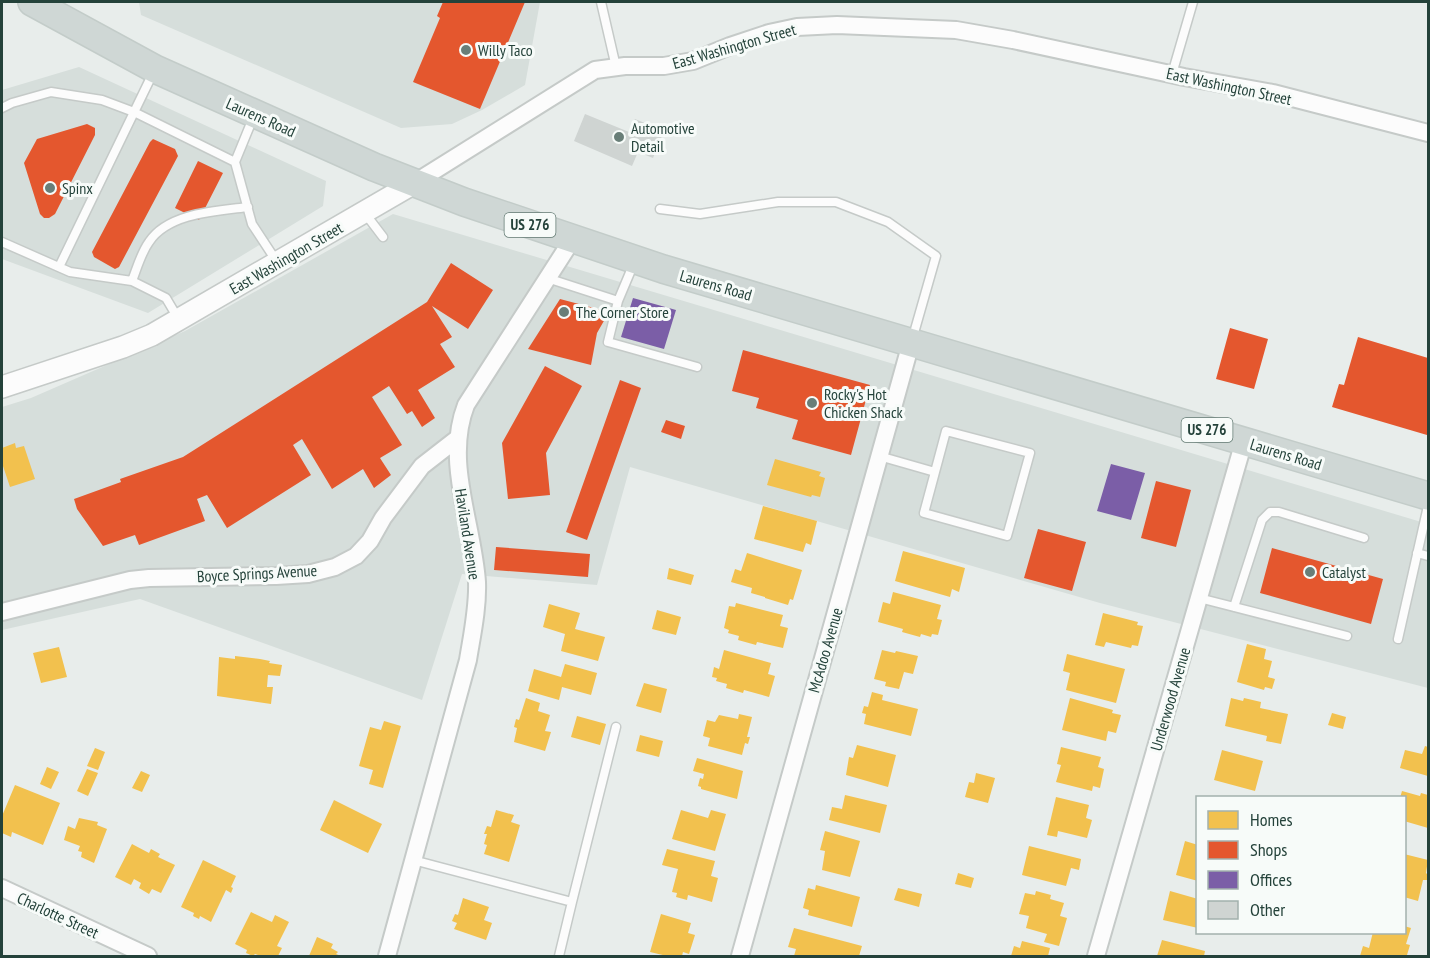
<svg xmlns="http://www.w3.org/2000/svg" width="1430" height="958" font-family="'PT Sans Narrow',sans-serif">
<rect width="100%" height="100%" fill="#e8edeb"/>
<path fill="#d6dedb" d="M139 2H540L525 85 482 110 452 124 401 128 141 15Z
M79 67 326 181 323 206 148 313 2 259V90Z
M393 214 1428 524V688L1100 603 630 467 597 585 462 574 422 700 140 599 2 630V407L31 398 185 331Z"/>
<path fill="#f2c14e" d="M15 443 16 448 24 446 35 479 10 487 2 463V448Z
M775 459 821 472 819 476 825 478 820 497 812 495 811 497 767 485Z
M763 506 817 521 811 545 806 543 803 552 754 539Z
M903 551 965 568 959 592 952 589 950 597 895 581Z
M747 553 802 570 793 600 790 599 788 605 765 598V597L751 593 752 588 731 582 735 569 741 571Z
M669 568 694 575 691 585 667 579Z
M893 592 941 605 937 619 942 620 938 635 932 634 931 637 921 634 920 637 902 632 903 629 878 622 883 602 890 604Z
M736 603 783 615 780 626 788 628 783 648 757 642 756 645 738 640 739 636 728 633 729 630 724 628 729 606 735 607Z
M549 604 580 613 575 629 605 637 598 661 561 651 565 634 543 627Z
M657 610 681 617 676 635 652 629Z
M1103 613 1138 622 1137 625 1143 626 1138 646 1132 645 1131 648 1106 642 1104 647 1095 645Z
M1247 644 1266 649 1264 659 1272 661 1268 677 1275 679 1272 689 1265 687 1264 690 1237 682Z
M59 647 67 677 41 683 33 653Z
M724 650 771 663 768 674 775 676 769 697 744 690 743 693 726 688 727 684 716 681 717 678 712 677 714 667 719 669Z
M882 650 895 653 896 651 918 656 913 674 904 672 899 689 885 686 886 682 874 679Z
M1067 654 1125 669 1116 703 1066 690 1070 673 1063 671Z
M235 656 260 659 270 661 269 663 282 665 280 676 268 675 267 687H273L271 704 217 696 219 657 235 659Z
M565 664 597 673 591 695 562 687 559 700 528 691 534 669 561 677Z
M644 683 667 689 661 713 636 706Z
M872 692 883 695 882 700 918 709 911 736 864 724 866 714 862 713 864 706 868 707Z
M526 698 540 703 538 711 550 715 545 731 551 732 545 751 514 742 517 728 514 727 516 719 519 720Z
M1070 698 1113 710 1112 713 1121 715 1116 733 1108 731 1106 741 1062 730Z
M1231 698 1243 701 1244 698 1261 702 1260 708 1288 714 1281 744 1266 741 1267 736 1225 726Z
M1332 713 1346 717 1343 729 1328 725Z
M739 714 752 717 747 737H750L748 744 745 743 742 755 708 746 710 738 703 736 707 720 715 722 719 715 738 719Z
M577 716 606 724 600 745 571 737Z
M384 721 401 726 383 788 369 784 373 770 359 766 370 727 381 730Z
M640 735 663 741 659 757 636 751Z
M857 745 896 755 888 787 846 775 849 757 853 758Z
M1425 746 1428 747V776L1400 768 1405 750 1422 754Z
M1061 747 1101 757 1098 767 1104 769 1100 788 1093 786 1092 791 1056 782 1061 765 1057 764Z
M95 748 105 752 98 770 87 766Z
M1222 750 1263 761 1255 791 1214 780Z
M697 758 743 771 737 799 701 789V787L698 786 700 778 703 779 704 774 693 771Z
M47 767 59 772 51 789 40 784Z
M87 769 98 773 88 796 77 791Z
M141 771 150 775 142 792 132 788Z
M976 773 995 778 988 803 965 797 969 782 974 783Z
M15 785 60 803 43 845 12 832 11 837 2 833V816Z
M1402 791 1420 796 1421 793 1428 795V828L1404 821V798H1400Z
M845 795 887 805 880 833 829 820 832 807 842 809Z
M1056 797 1089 805 1086 818 1092 820 1087 838 1058 831 1057 837 1047 835Z
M334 800 382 824 368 853 320 830Z
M496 810 514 815 511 822 520 825 509 862 484 854 487 845 484 844 487 834H484L487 826 491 827Z
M681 810 708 818 711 810 726 814 715 851 672 839Z
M79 818 98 822 97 825 107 829 94 863 81 857 82 852 78 851 80 846 64 840 68 826 75 829Z
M825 831 860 841 850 877 822 870 825 851 820 850Z
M1185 841 1198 845V881L1176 875Z
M132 844 149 853 151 849 160 854 158 857 175 865 161 893 152 889 149 894 139 888 141 883 134 879 131 885 115 877Z
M1029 846 1081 859 1079 870 1071 868 1066 886 1022 875Z
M667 849 715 861 711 876 718 878 712 902 688 895 687 900 676 897 677 893 672 892 678 869 662 865Z
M1404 854 1428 860 1426 873 1428 875 1427 880H1423L1418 901 1404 897Z
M203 860 236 876 231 887 233 888 231 893 226 890 211 922 200 916 199 919 193 916 194 913 181 907Z
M958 873 974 878 971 888 955 884Z
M816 885 860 897 852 927 808 915 809 910 803 908 808 888 815 890Z
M898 888 922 894 919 907 894 900Z
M1036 891 1051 895 1050 899 1064 903 1060 916 1067 918 1059 946 1044 942 1047 934 1026 928 1029 916 1019 914 1025 893 1035 895Z
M1170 891 1198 899V928L1163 920Z
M463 898 489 907 484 920 492 923 486 940 454 929 457 923 452 921 455 914 458 915Z
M251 912 272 922 275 915 289 922 277 946 282 948 278 956H261L255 954 253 956 246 953 247 950 235 944Z
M661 914 691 923 688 933 695 935 689 954 683 952 682 956H667L650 952Z
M1404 926 1411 928 1406 944 1410 945 1407 955 1360 956 1363 946 1369 948 1373 932H1404Z
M794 928 862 946 859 956H794L796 949 788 947Z
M317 937 333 944 331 948 338 952 336 954 341 956H309Z
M1162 940 1205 951 1204 956H1157Z
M1022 941 1050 948 1048 956H1011L1014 946 1020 948Z"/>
<path fill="#e4572e" d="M443 2H525L480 109 413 82 440 18 437 16Z
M87 124 95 128V135L55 214 49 218H44L40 214 24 163 37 139Z
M153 139 175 149 178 156 119 267 115 269 94 257 92 252 150 142Z
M198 161 223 173 199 220 175 208Z
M451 263 493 290 468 329 432 306 452 337 440 344 455 367 418 390 435 418 422 427 412 411 407 414 389 386 372 397 402 445 380 458 391 475 374 488 363 469 332 489 302 439 293 445 311 475 227 528 207 495 197 499 205 521 139 545 135 535 103 546 77 509 74 499 121 482 120 479 183 457 427 302Z
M560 299 609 312 597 333 591 365 528 349Z
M1230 328 1268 339 1254 389 1216 379Z
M1358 337 1428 358 1427 435 1332 407 1339 384 1344 385Z
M743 350 870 385 851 455 792 439 798 420 756 408 759 398 732 391Z
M545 366 582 386 546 453 550 495 508 499 502 443Z
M620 380 641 388 587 540 566 532Z
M666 420 685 426 681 439 661 432Z
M1156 481 1191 490 1176 547 1141 538Z
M1038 529 1086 542 1072 591 1024 578Z
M496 547 590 554 588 577 494 570Z
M1272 548 1383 579 1371 624 1260 593Z"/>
<path fill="#7b5ea7" d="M633 298 676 310 664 349 621 337Z
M1111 464 1145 473 1131 520 1097 511Z"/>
<path fill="#cfd4d2" d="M585 114 629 132 635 119 664 131 653 158 638 152 632 166 574 141Z"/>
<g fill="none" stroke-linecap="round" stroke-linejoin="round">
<g stroke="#c5cac8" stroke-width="11">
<path id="service" d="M601 2 616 67
M1172 74 1193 2
M2 108 12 103 51 92 102 100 134 112 235 162
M253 118 235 162 252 224 277 262
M660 209 700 214 778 202H836L888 222 936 256 912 340
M364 212 383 237
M2 242 70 272 132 281 166 298 179 320
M59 267 153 73
M547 278 618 301 634 263
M132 281C137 268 141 253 149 242 168 213 216 211 248 207
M618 301 608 342 697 367
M879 456 935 472 924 513 1007 536 1030 453 946 431 935 472
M1417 553 1428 556
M1199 598 1347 636
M1234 607 1262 520 1270 512H1279L1364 538
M1398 639 1428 506
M413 860 572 902 616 727
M559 956 572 902"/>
</g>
<g stroke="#c5cac8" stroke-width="20">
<path id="minor" d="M416 182 595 70 625 66H664L693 61 730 46 769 33 797 27 837 25 956 30 1013 40 1184 77 1273 93 1428 133
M2 612 130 580 149 578 276 576 308 574 335 567 356 556 370 541 383 518 422 466 458 438
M2 888 148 956
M387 956 468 660C472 635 478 608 477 582 473 523 444 462 466 405L572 240
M740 956 911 343
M1096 956 1244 441"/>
</g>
<g stroke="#c5cac8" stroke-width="24">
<path id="tertiary" d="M2 387 123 347 152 335 416 182"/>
</g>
<g stroke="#c3ccc9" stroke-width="30">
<path id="primary" d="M32 2 155 69 374 167 464 202 663 269 1428 496"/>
</g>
<use href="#service" stroke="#fcfcfc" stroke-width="8"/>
<use href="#minor" stroke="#fcfcfc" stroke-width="16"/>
<use href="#tertiary" stroke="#fcfcfc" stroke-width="21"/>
<use href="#primary" stroke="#cfd7d5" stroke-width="27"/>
</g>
<g fill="#697e78" stroke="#f7fbf9" stroke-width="2">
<circle cx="466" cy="50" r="6"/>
<circle cx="619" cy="137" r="6"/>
<circle cx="50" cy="188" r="6"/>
<circle cx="564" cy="312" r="6"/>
<circle cx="812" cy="403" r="6"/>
<circle cx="1310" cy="572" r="6"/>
</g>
<g text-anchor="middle" stroke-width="6" stroke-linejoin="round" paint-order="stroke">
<g fill="#f7fbf9" stroke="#637a73" stroke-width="1.5">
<rect x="504.5" y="213" width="51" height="24" rx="4.5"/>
<rect x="1181.5" y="418" width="51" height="24" rx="4.5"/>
</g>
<g font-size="15" font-weight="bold" fill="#24423a">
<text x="530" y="230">US 276</text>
<text x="1207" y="435">US 276</text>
</g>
<g font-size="16" fill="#24423a" stroke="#f7fbf9">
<text transform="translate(734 46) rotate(-16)" y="6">East Washington Street</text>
<text transform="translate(1229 86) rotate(12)" y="6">East Washington Street</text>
<text transform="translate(261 117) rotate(24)" y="6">Laurens Road</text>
<text transform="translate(286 258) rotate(-30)" y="6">East Washington Street</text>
<text transform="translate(716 285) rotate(16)" y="6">Laurens Road</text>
<text transform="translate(1286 454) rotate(17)" y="6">Laurens Road</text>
<text transform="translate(468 534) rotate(81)" y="6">Haviland Avenue</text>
<text transform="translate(257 573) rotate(-3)" y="6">Boyce Springs Avenue</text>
<text transform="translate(825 650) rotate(-74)" y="6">McAdoo Avenue</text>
<text transform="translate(1170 699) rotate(-74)" y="6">Underwood Avenue</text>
<text transform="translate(58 915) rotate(25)" y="6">Charlotte Street</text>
</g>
<g font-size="16" fill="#24423a" stroke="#f7fbf9" text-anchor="start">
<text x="478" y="56">Willy Taco</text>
<text x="631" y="134">Automotive<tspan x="631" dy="18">Detail</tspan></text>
<text x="62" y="194">Spinx</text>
<text x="576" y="318">The Corner Store</text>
<text x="824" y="400">Rocky's Hot<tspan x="824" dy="18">Chicken Shack</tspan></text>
<text x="1322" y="578">Catalyst</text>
</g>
</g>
<rect width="1430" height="958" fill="none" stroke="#24423a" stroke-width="6"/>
<rect x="1196" y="796" width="210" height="138" fill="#f7fbf9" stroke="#a3b1ad" stroke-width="1.5"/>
<rect x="1208" y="811" width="30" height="18" fill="#f2c14e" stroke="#a3b1ad" stroke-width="1.5"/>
<text x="1250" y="826" font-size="18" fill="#24423a">Homes</text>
<rect x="1208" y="841" width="30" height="18" fill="#e4572e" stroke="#a3b1ad" stroke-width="1.5"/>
<text x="1250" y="856" font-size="18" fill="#24423a">Shops</text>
<rect x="1208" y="871" width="30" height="18" fill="#7b5ea7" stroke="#a3b1ad" stroke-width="1.5"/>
<text x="1250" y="886" font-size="18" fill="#24423a">Offices</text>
<rect x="1208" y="901" width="30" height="18" fill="#cfd4d2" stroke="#a3b1ad" stroke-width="1.5"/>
<text x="1250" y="916" font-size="18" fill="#24423a">Other</text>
</svg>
